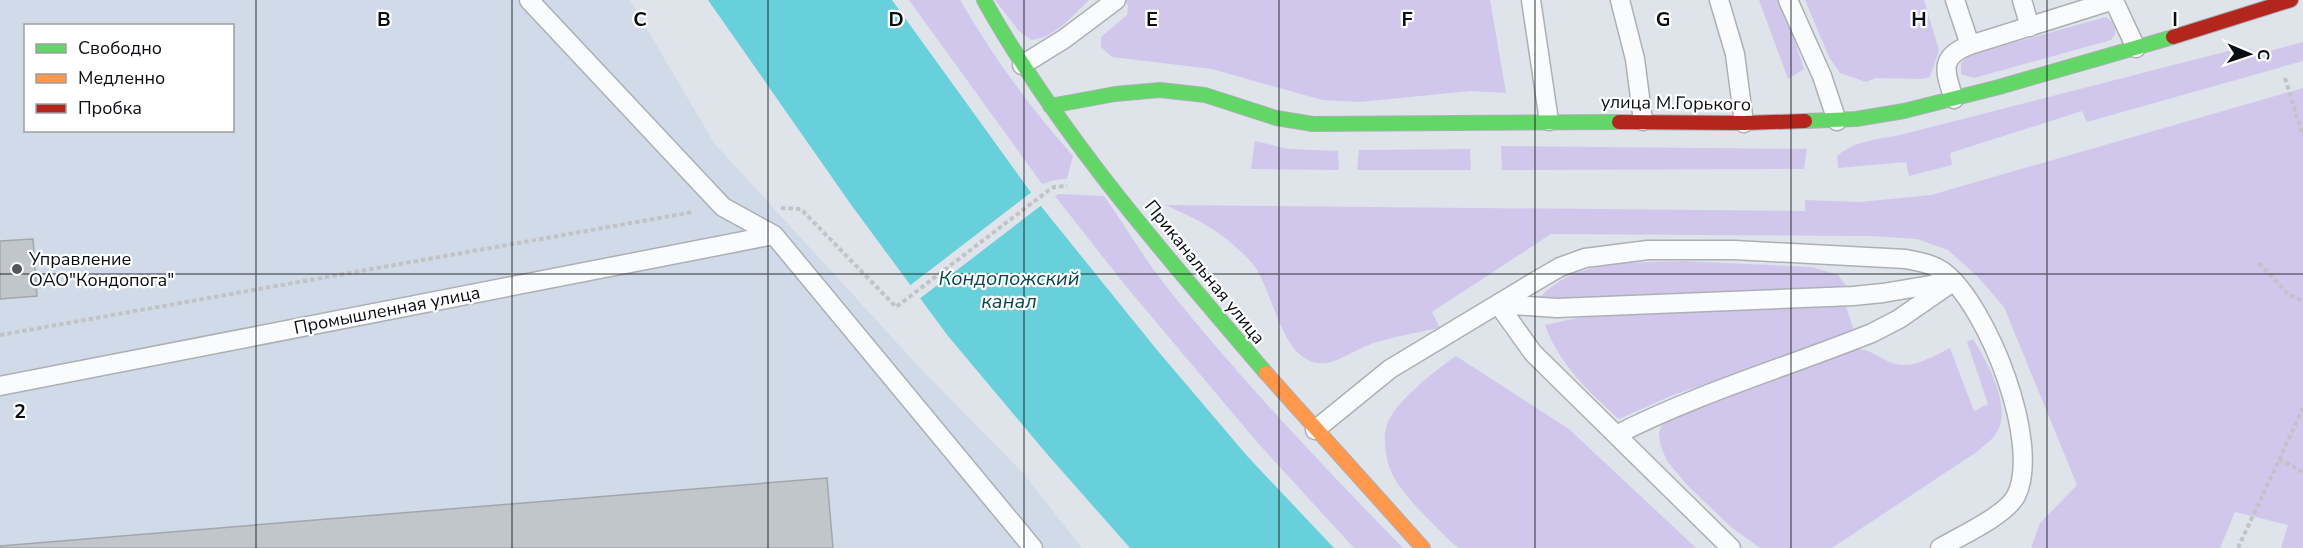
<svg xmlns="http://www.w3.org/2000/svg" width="2303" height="548" font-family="'Nunito Sans',sans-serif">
<rect width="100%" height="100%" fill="#dee4ea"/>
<path fill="#d0dae8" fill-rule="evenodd" d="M0 0H630L714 143 921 369 1022 472 1082 548H0ZM26 26H232V130H26Z"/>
<path fill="#d1c7ec" d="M909 0H960C992 55 1030 108 1073 156L1067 179 1055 180 1042 184Z
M995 0H1089C1071 17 1056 37 1031 40L1019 31Z
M1124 0H1490L1506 93 1471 91 1360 102 1322 100 1212 69 1112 57 1101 47V37L1127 15 1128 5Z
M1759 0H1781L1804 69 1788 79Z
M1805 0H1924L1939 50 1930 77 1922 79 1876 78 1866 82 1840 73 1829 57Z
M2106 17 2115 24V34L2111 40 1974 78 1961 74V63L1969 55Z
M2303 42V61L2087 122 2082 111 1950 153 1952 165 1909 176 1906 162 1838 168 1837 156C1854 141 1879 139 1900 135L2236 49 2251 50 2259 54Z
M2303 88V548H2281L2288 525 2235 512 2220 548H2031L2040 523 2077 485 2004 307 1976 275 1948 250 1917 239 1871 236 1551 234 1432 312 1440 328C1419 332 1398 336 1377 342 1362 346 1340 361 1326 363 1281 369 1274 288 1252 263 1226 234 1200 220 1165 205L1805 211V200L1860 202 1931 195Z
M1255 141 1289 149 1338 151 1339 170 1251 169Z
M1501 146 1807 149 1804 169 1502 170Z
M1470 149 1471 170H1357L1359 150Z
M1059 194 1104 196C1126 227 1146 261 1169 290 1242 381 1322 465 1403 548H1354L1256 441 1125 285 1055 196Z
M1681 261 1812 267 1838 275 1847 287 1539 299C1573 259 1633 263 1681 261Z
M1846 306 1855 334 1673 395 1619 419C1589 392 1559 364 1545 325L1577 318 1616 315Z
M1973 339C1988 363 2014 410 1995 435 1991 441 1983 446 1978 451L1832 548H1760L1731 527 1687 485 1667 461 1660 444 1659 432 1664 421 1854 348C1871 349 1880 359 1895 364 1913 369 1934 356 1950 348L1974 411 1988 404 1967 342Z
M1456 356 1569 429 1696 548H1459L1452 543C1434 524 1398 492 1390 469 1386 457 1383 440 1386 428 1391 404 1437 369 1456 356Z"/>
<path fill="#68d0da" d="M708 0H892L1040 205 1157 350 1248 457 1334 548H1130L1047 454 948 336 852 206Z"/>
<path fill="#dee4ea" d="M1033 191 1043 204 918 300 908 287Z"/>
<path fill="#c1c6cb" stroke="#a2a7ab" stroke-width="1.5" d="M33 239 37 296 0 299V241Z
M827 478 833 548H0V546Z"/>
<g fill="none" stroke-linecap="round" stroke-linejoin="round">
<g stroke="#acb0b5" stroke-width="21">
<path id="lane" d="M529 0 723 207 774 235 1033 548
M1531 0 1549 121
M1620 0 1635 59 1643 121
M1719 0 1735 54 1744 123
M1788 0 1822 76 1837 121
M1955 0 1970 45 2114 0
M2022 0 2030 27
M2114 1 2136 48
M1022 65 1064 39 1116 0
M1954 99C1945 72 1938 57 1970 45
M1498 304 1557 308 1853 296 1883 293 1954 281 1899 319 1872 333C1787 367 1698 393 1616 435
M1498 304 1533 353 1731 548
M0 386 774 235
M1315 430 1390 369 1536 281 1560 267 1585 258 1648 250H1734L1906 259C1920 262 1934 264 1945 273 1988 308 2042 444 2016 496 2005 516 1960 536 1940 548"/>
</g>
<g stroke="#acb0b5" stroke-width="16">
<path id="fast" d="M984 0C1060 136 1165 255 1266 373
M1050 106 1115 94 1160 90 1205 95 1276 118 1313 124 1619 122
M1805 121 1856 119 1904 111 1999 87 2173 37"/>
</g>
<g stroke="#acb0b5" stroke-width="16">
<path id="slow" d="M1266 373 1423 548"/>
</g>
<g stroke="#acb0b5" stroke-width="16">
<path id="jam" d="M2173 37 2291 0
M1619 122 1744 123 1805 121"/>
</g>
<path stroke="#c2c3c6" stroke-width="4" stroke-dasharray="4.5 3" stroke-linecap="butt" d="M2285 78 2303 136
M781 208 801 209 896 307 1049 190 1054 187 1067 186
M2259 263 2288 294 2303 301
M0 335 693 212
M2279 459 2303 472
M2238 548 2303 408"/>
<use href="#lane" stroke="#fafbfc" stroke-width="18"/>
<use href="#fast" stroke="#63d668" stroke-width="14"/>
<use href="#slow" stroke="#ff974d" stroke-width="14"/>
<use href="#jam" stroke="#b3261e" stroke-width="14"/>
</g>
<path fill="none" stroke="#090c10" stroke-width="1.5" stroke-opacity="0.55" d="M256 0V548M512 0V548M768 0V548M1024 0V548M1279 0V548M1535 0V548M1791 0V548M2047 0V548M0 274H2303"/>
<circle fill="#54585c" stroke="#fff" stroke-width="2" cx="17" cy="269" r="6"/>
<g text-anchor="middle" stroke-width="4.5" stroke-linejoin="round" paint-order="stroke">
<g font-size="18" fill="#090c10" stroke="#fff">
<text transform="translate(1676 103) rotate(1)" y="6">улица М.Горького</text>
<text transform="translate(1205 272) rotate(51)" y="6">Приканальная улица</text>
<text transform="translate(387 310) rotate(-11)" y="6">Промышленная улица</text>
</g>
<g font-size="18" fill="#090c10" stroke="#fff" text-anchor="start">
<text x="29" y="265">Управление<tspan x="29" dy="21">ОАО"Кондопога"</tspan></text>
</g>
<g font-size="20" font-style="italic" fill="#05474b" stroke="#fff">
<text x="1009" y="285">Кондопожский<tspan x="1009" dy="23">канал</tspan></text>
</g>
</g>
<g font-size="20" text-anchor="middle" font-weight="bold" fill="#090c10" stroke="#fff" stroke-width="4.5" stroke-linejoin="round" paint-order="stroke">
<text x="384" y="26">B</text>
<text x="640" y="26">C</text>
<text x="896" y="26">D</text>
<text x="1152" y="26">E</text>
<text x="1407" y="26">F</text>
<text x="1663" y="26">G</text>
<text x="1919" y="26">H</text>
<text x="2175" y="26">I</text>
<text x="20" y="418">2</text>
</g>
<rect x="24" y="24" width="210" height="108" fill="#ffffff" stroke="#9d9e9f" stroke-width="1.5"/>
<rect x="36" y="44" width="30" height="9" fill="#63d668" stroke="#9d9e9f" stroke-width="1.5"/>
<text x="78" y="54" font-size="18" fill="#090c10">Свободно</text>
<rect x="36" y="74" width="30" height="9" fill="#ff974d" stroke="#9d9e9f" stroke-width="1.5"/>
<text x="78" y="84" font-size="18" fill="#090c10">Медленно</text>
<rect x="36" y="104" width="30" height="9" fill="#b3261e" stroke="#9d9e9f" stroke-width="1.5"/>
<text x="78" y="114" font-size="18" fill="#090c10">Пробка</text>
<g transform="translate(2249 54) rotate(92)" stroke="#ffffff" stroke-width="4.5" paint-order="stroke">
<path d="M0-4.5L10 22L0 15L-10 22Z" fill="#090c10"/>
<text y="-9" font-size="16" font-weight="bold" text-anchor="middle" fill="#090c10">С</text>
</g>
</svg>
